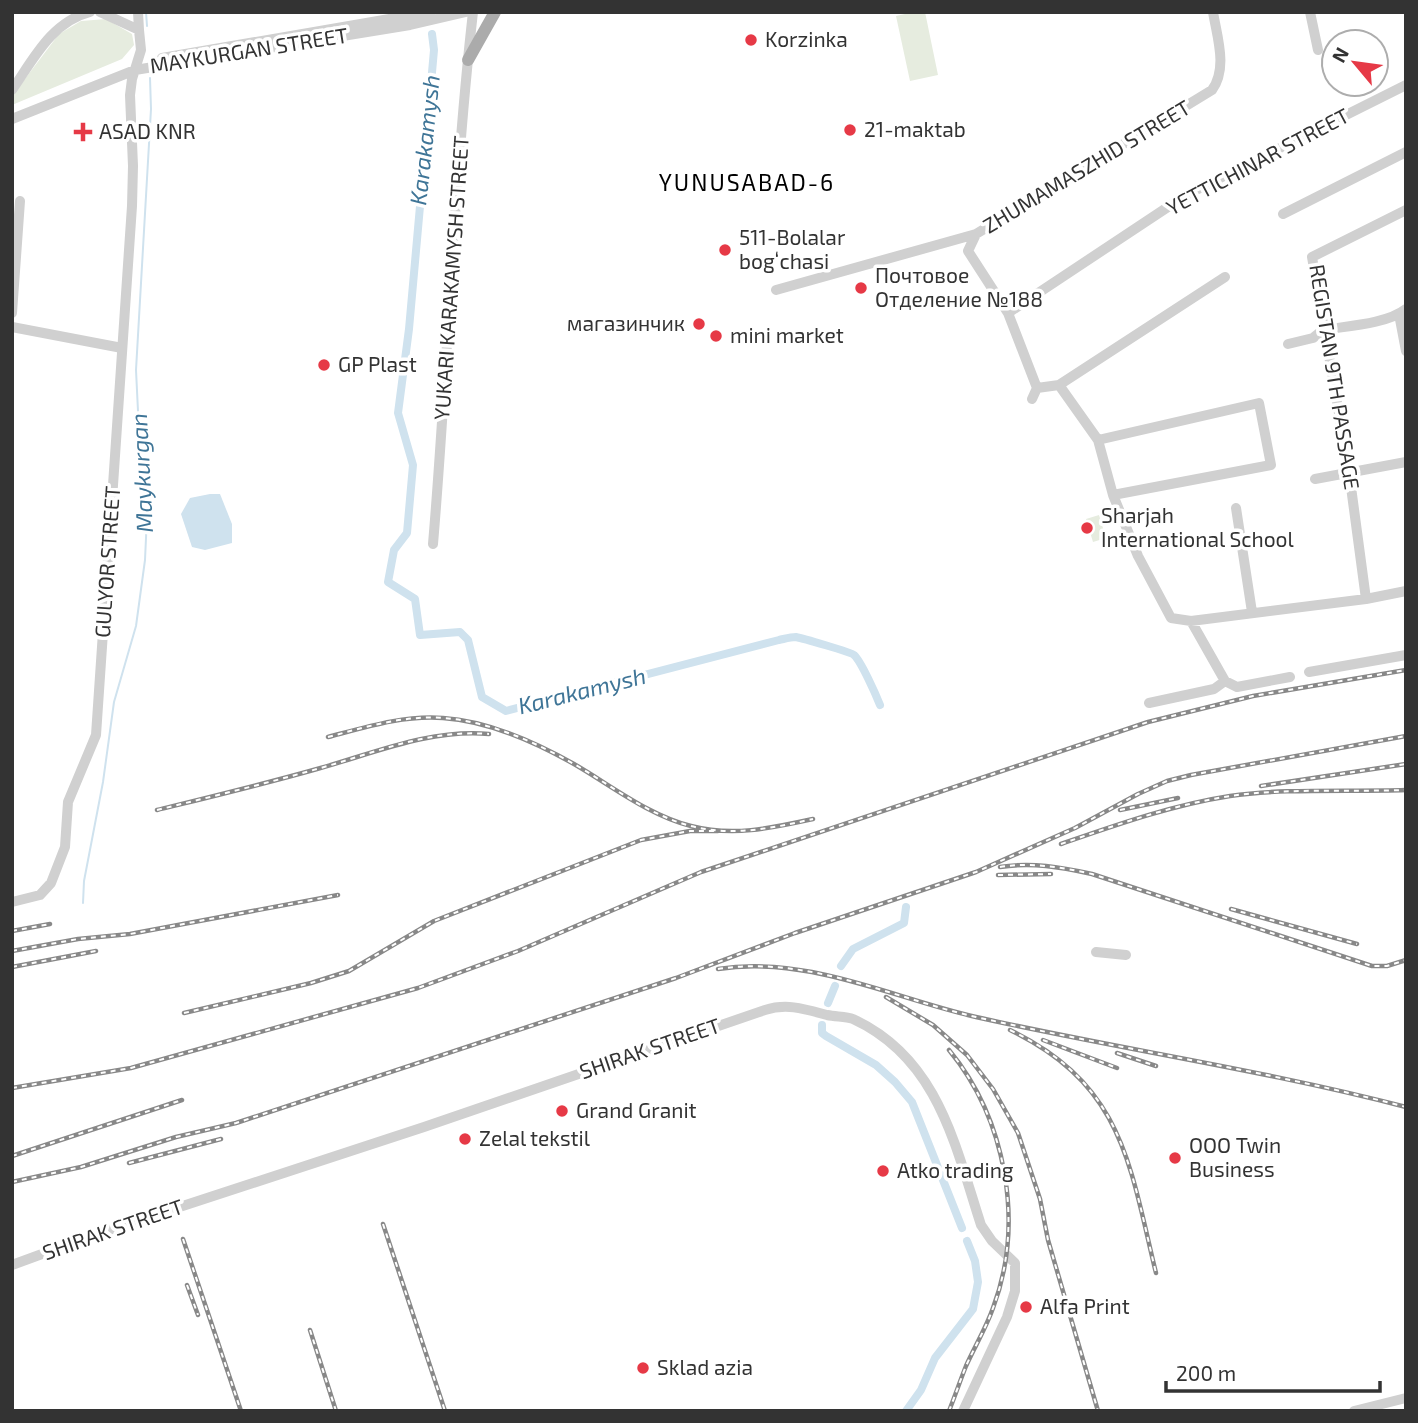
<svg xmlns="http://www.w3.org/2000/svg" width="1418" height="1423" font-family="'Exo 2',sans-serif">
<rect width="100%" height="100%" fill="#fff"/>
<path fill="#e6ecdf" d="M914 12H925L938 75 910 81 896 16Z
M106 19 132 34 134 45 122 59 12 105V96L59 34 81 21Z
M1099 515 1106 538 1093 542 1086 519Z"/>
<path fill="#cfe2ee" d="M210 494H220L232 524V543L205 550 192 547 181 514 190 498Z"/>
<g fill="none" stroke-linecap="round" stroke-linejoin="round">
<path stroke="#cfe2ee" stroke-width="2" d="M146 12 147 26
M83 903 84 881 103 782 114 702 136 626 145 560 148 494 141 473 136 370 151 109 150 78"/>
<path stroke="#cfe2ee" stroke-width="8" d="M432 34 434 50 409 329 398 413 413 465 407 533 394 550 388 582 415 599 420 635 460 632 468 640 482 697 506 711 779 640C784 639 790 637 796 637 801 638 851 652 854 655 861 661 876 695 880 705
M841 966 853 949 904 923 906 907
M828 1003 835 986
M822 1025V1033L826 1036 876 1065 895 1082 912 1102 962 1228
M906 1411 921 1390 935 1358 973 1309 978 1282 975 1261 967 1241"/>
<path stroke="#d0d0d0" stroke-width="10" d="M138 12 139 30
M1310 12 1318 50
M162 58 430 12
M12 90C33 60 51 22 90 12
M12 119 135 70 410 25 466 12
M1283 214 1406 152
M776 290 976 234
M12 313 20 201
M1008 313 1186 195 1406 85
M1399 314 1406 351
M12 327 122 348
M1323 330C1347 326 1387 324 1406 309
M1288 344 1313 338 1323 330
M1059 385 1225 277
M1037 388 1008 313 968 251 976 234 1212 90C1228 68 1217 37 1213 12
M1037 388 1059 385 1098 440 1113 495 1138 556 1171 618 1191 621 1366 599 1406 591
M1032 399 1037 388
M1098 440 1259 403 1271 465 1113 495
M1315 479 1406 462
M1236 508 1252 612
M433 544C448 367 453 189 473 12
M1366 599 1349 472 1312 257 1406 210
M1191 621 1225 681 1237 687 1290 677
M1309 672 1406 655
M1149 703 1214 689 1225 681
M12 902 40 895 51 883 65 847 68 802 96 735 132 206 133 166 130 95 132 79 141 50 139 30 100 12
M1096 952 1126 955
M12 1265 91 1236 424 1127 765 1010C787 1003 805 1009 827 1015 836 1017 846 1016 853 1019 938 1058 955 1145 981 1225L992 1241 1015 1263V1291L1007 1317 963 1411
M1354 1411 1406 1398"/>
<path stroke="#ababab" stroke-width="12" d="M468 60 495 12"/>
<g stroke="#888" stroke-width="4.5">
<path id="rail" d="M328 737C366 727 404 715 443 718 488 721 535 742 574 764 612 786 648 815 691 826 733 837 772 828 813 819
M1261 786 1406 764
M157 810C210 797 264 784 317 769 375 753 428 729 489 734
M1120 810 1178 798
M1061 844C1116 825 1172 805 1230 796 1284 788 1350 792 1406 790
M1000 867C1032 862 1060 867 1092 874L1372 966H1387L1406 960
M998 875 1051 874
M1231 909 1357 944
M12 931 50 924
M12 951 78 939 130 934 338 895
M12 967 96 951
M718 969C808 955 892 998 976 1017 1119 1049 1264 1070 1406 1107
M886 997 933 1025 967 1055 993 1089 1018 1133 1040 1199 1048 1240 1098 1411
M184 1013 311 983 349 971 434 921 641 840 690 831H718
M1010 1030C1123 1085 1129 1162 1156 1273
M1043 1040 1117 1068
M1117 1053 1156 1066
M12 1088 131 1068 418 988 518 951 701 872 1148 722 1253 696 1406 670
M12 1156 182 1100
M129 1163 221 1139
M12 1182 81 1167 176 1137 236 1123 676 978 795 933 976 872 1075 828 1138 794 1167 781 1191 775 1406 736
M383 1224 445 1411
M183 1239 241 1411
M187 1285 198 1315
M310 1330 336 1411
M949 1411C955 1396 960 1381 966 1366 975 1346 986 1328 993 1308 1025 1223 1006 1119 949 1050"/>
</g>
<use href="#rail" stroke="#fff" stroke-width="2" stroke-dasharray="5" stroke-linecap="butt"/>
</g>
<g fill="#e63946" stroke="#fff" stroke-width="2.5">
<circle cx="751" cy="40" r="7"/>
<circle cx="850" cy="130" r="7"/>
<path d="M79.5 121.5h7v7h7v7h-7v7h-7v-7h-7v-7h7z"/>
<circle cx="725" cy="250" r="7"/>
<circle cx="861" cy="288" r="7"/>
<circle cx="699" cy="324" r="7"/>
<circle cx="716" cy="336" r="7"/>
<circle cx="324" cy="365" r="7"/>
<circle cx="1087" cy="528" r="7"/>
<circle cx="562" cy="1111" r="7"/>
<circle cx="465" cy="1139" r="7"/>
<circle cx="1175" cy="1158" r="7"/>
<circle cx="883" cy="1171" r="7"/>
<circle cx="1026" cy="1307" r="7"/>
<circle cx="643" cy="1368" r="7"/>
</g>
<g text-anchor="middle" stroke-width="7" stroke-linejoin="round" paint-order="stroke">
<g font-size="21" fill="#333" stroke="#fff" text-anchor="start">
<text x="765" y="47">Korzinka</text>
<text x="864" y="137">21-maktab</text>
<text x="99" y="139">ASAD KNR</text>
<text x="739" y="245">511-Bolalar<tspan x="739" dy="24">bogʻchasi</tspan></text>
<text x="875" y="283">Почтовое<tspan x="875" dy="24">Отделение №188</tspan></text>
<text x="685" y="331" text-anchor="end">магазинчик</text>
<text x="730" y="343">mini market</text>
<text x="338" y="372">GP Plast</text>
<text x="1101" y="523">Sharjah<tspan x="1101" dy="24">International School</tspan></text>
<text x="576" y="1118">Grand Granit</text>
<text x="479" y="1146">Zelal tekstil</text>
<text x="1189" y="1153">ООО Twin<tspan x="1189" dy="24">Business</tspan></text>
<text x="897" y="1178">Atko trading</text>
<text x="1040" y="1314">Alfa Print</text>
<text x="657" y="1375">Sklad azia</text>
</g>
<g font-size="21" fill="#333" stroke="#fff">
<text transform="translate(249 51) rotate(-9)" y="7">MAYKURGAN STREET</text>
<text transform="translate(1258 162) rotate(-28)" y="7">YETTICHINАR STREET</text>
<text transform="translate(1087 167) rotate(-31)" y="7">ZHUMAMASZHID STREET</text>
<text transform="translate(452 278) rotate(-86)" y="7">YUKARI KARAKAMYSH STREET</text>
<text transform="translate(1334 377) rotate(81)" y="7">REGISTAN 9TH PASSAGE</text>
<text transform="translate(108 562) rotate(-86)" y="7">GULYOR STREET</text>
<text transform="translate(650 1049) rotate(-19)" y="7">SHIRAK STREET</text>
<text transform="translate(113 1230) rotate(-19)" y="7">SHIRAK STREET</text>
</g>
<g font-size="23" font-style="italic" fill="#3f7597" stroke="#fff">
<text transform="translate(425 140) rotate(-84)" y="8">Karakamysh</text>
<text transform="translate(142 473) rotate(-93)" y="8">Maykurgan</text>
<text transform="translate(582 691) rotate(-14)" y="8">Karakamysh</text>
</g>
<g font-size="23" letter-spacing="2" fill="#000" stroke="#fff">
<text x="747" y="191">YUNUSABAD-6</text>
</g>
</g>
<rect width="1418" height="1423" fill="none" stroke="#333333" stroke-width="28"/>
<g transform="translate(1355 63) rotate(299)"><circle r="33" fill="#ffffff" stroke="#adadad" stroke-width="2"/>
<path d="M0-5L12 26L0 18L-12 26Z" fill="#e63946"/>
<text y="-10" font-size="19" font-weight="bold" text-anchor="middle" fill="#333333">N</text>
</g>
<path d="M1166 1381v10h214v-10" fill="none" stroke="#333333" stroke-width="3.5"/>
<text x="1176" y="1381" font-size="21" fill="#333333" stroke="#ffffff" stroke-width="5" paint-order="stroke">200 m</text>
</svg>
